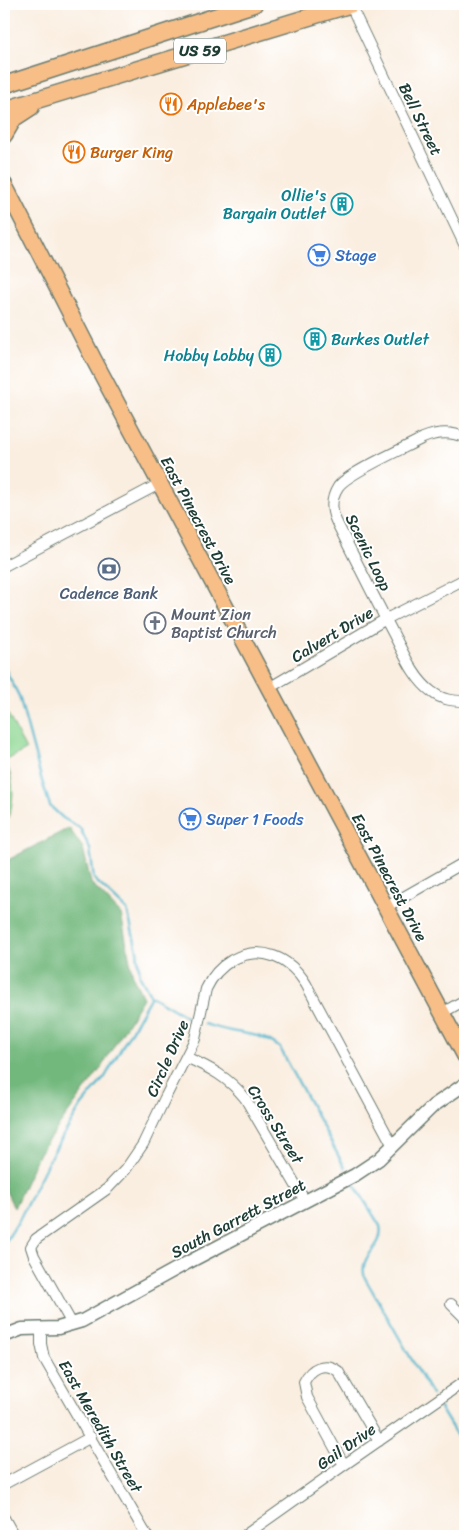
<svg xmlns="http://www.w3.org/2000/svg" width="469" height="1540" font-family="Sriracha,sans-serif">
<rect width="100%" height="100%" fill="#fff"/>
<filter id="ink" filterUnits="userSpaceOnUse"><feTurbulence type="fractalNoise" baseFrequency=".02" numOctaves="2"/><feDisplacementMap in="SourceGraphic" scale="10" xChannelSelector="R" yChannelSelector="G"/><feConvolveMatrix kernelMatrix="1 2 1 2 8 2 1 2 1" color-interpolation-filters="sRGB"/></filter>
<filter id="wash" filterUnits="userSpaceOnUse"><feTurbulence type="fractalNoise" baseFrequency=".0096" numOctaves="4" result="noise"/><feDisplacementMap in="SourceGraphic" scale="20" xChannelSelector="R" yChannelSelector="G"/><feGaussianBlur stdDeviation="1.12" result="paint"/><feColorMatrix in="noise" values="0 0 0 0 0 0 0 0 0 0 0 0 0 0 0 0 0 1.4 0 .05"/><feComposite in="paint" operator="in"/></filter>
<g filter="url(#wash)">
<rect width="100%" height="100%" fill="#faeee0"/>
<path fill="#8ed793" stroke="#568a64" d="M4 706 26 750 5 761C15 780 16 806 4 825Z"/>
<path fill="#72b87d" stroke="#487a58" d="M69 828 83 848 91 883 121 914 133 977 143 998 99 1071 39 1153 14 1208 4 1187V862Z"/>
<g fill="none" stroke-linecap="round" stroke-linejoin="round">
<path stroke="#4cb3ca" stroke-width="2.5" d="M4 667 19 696 42 781 50 806 63 818 80 828 90 849 94 879 127 910 137 950 140 976 151 996 105 1077 81 1106 51 1156 18 1222 4 1244
M151 996 192 1020
M204 1024C215 1027 225 1030 236 1032 254 1035 266 1036 280 1048L345 1168
M354 1184 380 1226C385 1249 357 1254 365 1278L432 1395
M440 1408 465 1449"/>
</g>
</g>
<g filter="url(#ink)">
<g fill="none" stroke-linecap="round" stroke-linejoin="round">
<g stroke="#6c7b70" stroke-width="12">
<path id="minor" d="M350 4 465 246
M465 438C451 431 438 432 423 438 405 448 347 473 338 487 331 498 331 510 336 521 355 559 374 597 394 635 404 654 414 679 432 692 442 700 453 701 465 701
M4 566 161 483
M269 688 386 619 465 579
M386 907 465 862
M442 1013 465 1000
M186 1057C210 1068 228 1077 245 1098L305 1201
M4 1207V1218
M451 1304 465 1318
M72 1324 34 1256 31 1247 36 1239 107 1189 126 1169 143 1144 165 1098 195 1039 206 989C212 976 220 967 232 960 261 944 290 958 306 984L393 1146
M41 1328V1344L44 1358 147 1536
M344 1465 307 1397 304 1382C311 1368 324 1361 338 1371L379 1441
M4 1484 91 1437
M4 1518 14 1536
M244 1536 344 1465 465 1381"/>
</g>
<g stroke="#6c7b70" stroke-width="15">
<path id="tertiary" d="M4 1336 22 1329 58 1328 82 1321 187 1263 355 1175 379 1159 433 1106 465 1084"/>
</g>
<g stroke="#6c7b70" stroke-width="18">
<path id="primary" d="M4 184 94 360 465 1056"/>
</g>
<g stroke="#6c7b70" stroke-width="19">
<path id="trunk" d="M4 85 254 4
M4 110 352 4
M4 135 14 118 31 107
M4 188 8 194"/>
</g>
<use href="#minor" stroke="#fff" stroke-width="10"/>
<use href="#tertiary" stroke="#fff" stroke-width="12"/>
<use href="#primary" stroke="#f7be87" stroke-width="15"/>
<use href="#trunk" stroke="#f7be87" stroke-width="16"/>
</g>
</g>
<defs>
<g id="restaurant-ring" transform="scale(1.125)"><circle r="9.5" fill="#fff" stroke="#e8710a" stroke-width="1.5"/><path d="M-5-6h1v4h1v-4h1v4h1v-4h1v5L-1.5 .5V6h-2V.5L-5-1ZM5-6V6H3V1.5H1.5Q1.5-4 5-6Z" fill="#e8710a"/></g>
<g id="building-ring" transform="scale(1.125)"><circle r="9.5" fill="#fff" stroke="#0f9aa8" stroke-width="1.5"/><path d="M-4-6H4V6H1V3H-1V6H-4ZM-2.5-4.3h1.7v1.8h-1.7ZM.8-4.3h1.7v1.8H.8ZM-2.5-1h1.7V.8h-1.7ZM.8-1h1.7V.8H.8Z" fill="#0f9aa8"/></g>
<g id="supermarket-ring" transform="scale(1.125)"><circle r="9.5" fill="#fff" stroke="#3f7fe0" stroke-width="1.5"/><path d="M-6-5.5h2.5l.6 2H6L4.5 2H-2.5L-4.4-4H-6ZM-1.5 3.2a1.3 1.3 0 1 0 .1 0ZM3 3.2a1.3 1.3 0 1 0 .1 0Z" fill="#3f7fe0"/></g>
<g id="bank-ring" transform="scale(1.125)"><circle r="9.5" fill="#fff" stroke="#5c6f8a" stroke-width="1.5"/><path d="M-6-4H6V4H-6ZM0-2.3a2.3 2.3 0 1 0 0 4.6a2.3 2.3 0 1 0 0-4.6Z" fill="#5c6f8a"/></g>
<g id="church-ring" transform="scale(1.125)"><circle r="9.5" fill="#fff" stroke="#6b7280" stroke-width="1.5"/><path d="M-1.2-6h2.4v3.5h3.3v2.4h-3.3V6h-2.4V-.1h-3.3v-2.4h3.3Z" fill="#6b7280"/></g>
</defs>
<g fill-rule="evenodd">
<use href="#restaurant-ring" x="171" y="104"/>
<use href="#restaurant-ring" x="74" y="152"/>
<use href="#building-ring" x="342" y="204"/>
<use href="#supermarket-ring" x="319" y="255"/>
<use href="#building-ring" x="315" y="339"/>
<use href="#building-ring" x="270" y="355"/>
<use href="#bank-ring" x="109" y="569"/>
<use href="#church-ring" x="155" y="623"/>
<use href="#supermarket-ring" x="190" y="819"/>
</g>
<g text-anchor="middle" stroke-width="4" stroke-linejoin="round" paint-order="stroke">
<rect fill="#fff" stroke="#627771" stroke-width="1" x="174" y="38.5" width="52" height="25" rx="4"/>
<g font-size="15" font-weight="bold" fill="#1f3d34">
<text x="200" y="56">US 59</text>
</g>
<g font-size="16" fill="#c56008" stroke="#fff" text-anchor="start">
<text x="187" y="110">Applebee's</text>
<text x="90" y="158">Burger King</text>
</g>
<g font-size="16" fill="#1f3d34" stroke="#fff">
<text transform="translate(421 119) rotate(64)" y="6">Bell Street</text>
<text transform="translate(199 520) rotate(62)" y="6">East Pinecrest Drive</text>
<text transform="translate(369 552) rotate(64)" y="6">Scenic Loop</text>
<text transform="translate(332 634) rotate(-31)" y="6">Calvert Drive</text>
<text transform="translate(390 877) rotate(62)" y="6">East Pinecrest Drive</text>
<text transform="translate(167 1058) rotate(-66)" y="6">Circle Drive</text>
<text transform="translate(276 1124) rotate(58)" y="6">Cross Street</text>
<text transform="translate(238 1218) rotate(-28)" y="6">South Garrett Street</text>
<text transform="translate(101 1426) rotate(60)" y="6">East Meredith Street</text>
<text transform="translate(346 1446) rotate(-35)" y="6">Gail Drive</text>
</g>
<g font-size="16" fill="#0d838f" stroke="#fff" text-anchor="end">
<text x="326" y="201">Ollie's<tspan x="326" dy="18">Bargain Outlet</tspan></text>
<text x="331" y="345" text-anchor="start">Burkes Outlet</text>
<text x="254" y="361">Hobby Lobby</text>
</g>
<g font-size="16" fill="#366cbe" stroke="#fff" text-anchor="start">
<text x="335" y="261">Stage</text>
<text x="206" y="825">Super 1 Foods</text>
</g>
<g font-size="16" fill="#4e5e75" stroke="#fff">
<text x="109" y="599">Cadence Bank</text>
</g>
<g font-size="16" fill="#5b616d" stroke="#fff" text-anchor="start">
<text x="171" y="620">Mount Zion<tspan x="171" dy="18">Baptist Church</tspan></text>
</g>
</g>
<rect width="469" height="1540" fill="none" stroke="#fff" stroke-width="20"/>
</svg>
